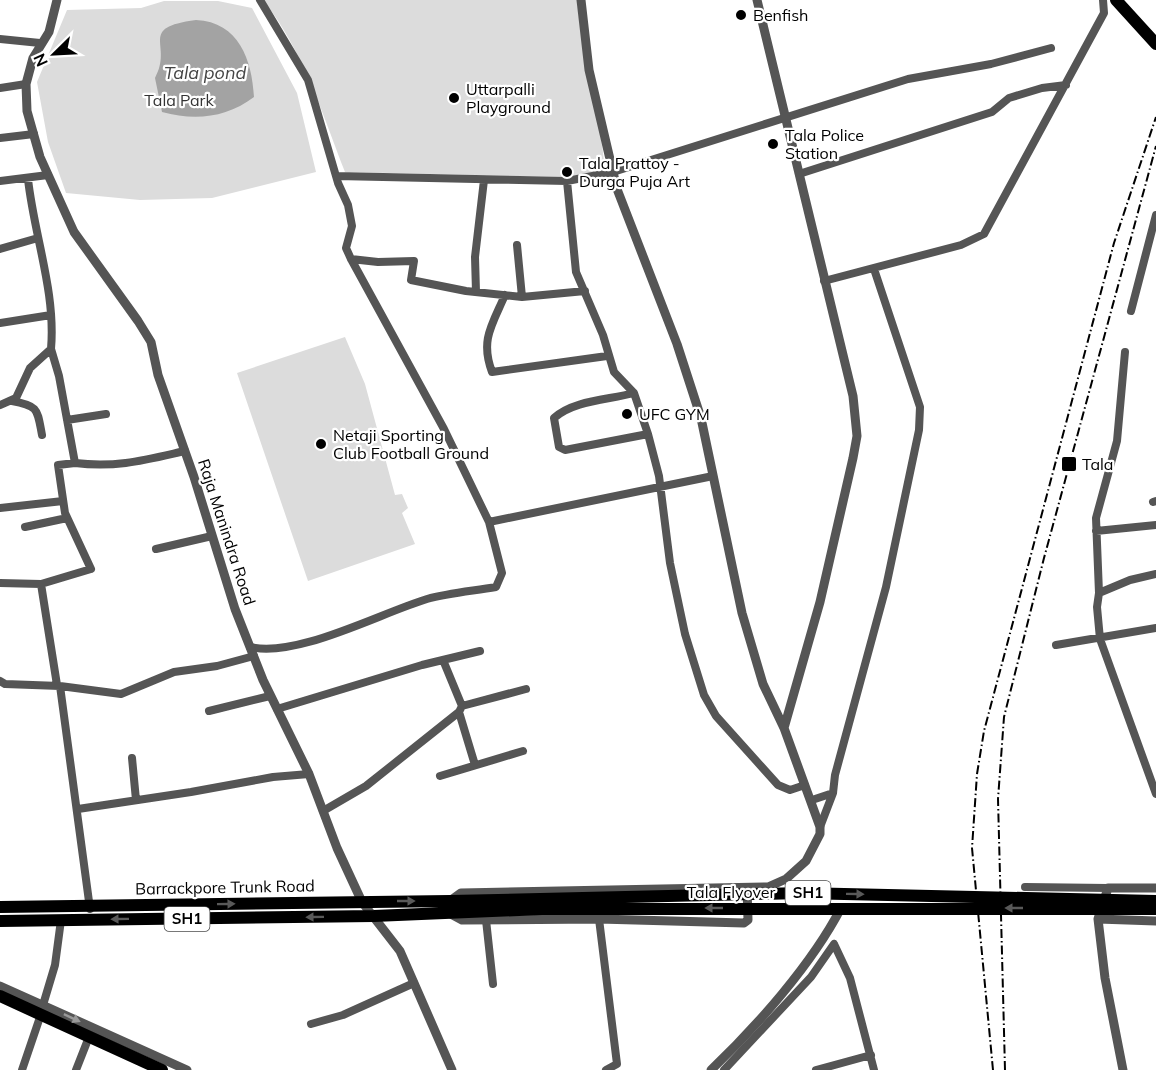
<svg xmlns="http://www.w3.org/2000/svg" width="1156" height="1070" font-family="Mulish,sans-serif">
<rect width="100%" height="100%" fill="#fff"/>
<path fill="#dcdcdc" d="M263 0H577C582 58 600 113 605 170L567 177 345 172C322 113 303 50 263 0Z
M164 1H218L252 8 297 93 316 172 212 198 140 200 66 193 48 142 37 82 67 10 141 8Z
M345 337 365 384 395 495 402 494 408 508 402 513 415 544 308 581 237 373Z"/>
<path fill="#a3a3a3" d="M196 20C239 22 252 60 254 97 226 118 195 121 162 112L155 78C174 44 136 28 196 20Z"/>
<g fill="none" stroke-linecap="round" stroke-linejoin="round">
<path stroke="#555" stroke-width="8" d="M0 39 40 43
M0 88 26 84
M0 138 34 134
M799 174 992 112 1009 98 1042 88 1066 85
M337 176 567 181 613 172 908 79 991 64 1051 48
M0 181 48 175
M567 181 576 272 603 335 614 372 634 393 648 434 659 476 670 563 685 634 704 695 716 716 778 785 790 790 805 785
M517 245 522 297
M0 249 38 238
M351 259 378 262 414 261 411 280 466 291 522 297 585 291
M824 281 961 245 984 234 1104 13 1103 0
M476 292 475 257 484 180
M505 295C492 325 480 340 492 372L607 356
M1131 311 1156 215
M0 323 51 315
M51 349 59 376 75 463 58 465 65 513 91 569 41 584 57 685
M634 393C609 400 574 400 554 418L559 447 565 450 648 434
M12 401C39 406 37 409 42 435
M0 405 16 398 30 368 51 349C56 292 34 235 28 179
M67 420 106 414
M75 463C117 468 145 460 185 451
M1153 502 1156 501
M0 508 63 501
M489 522 713 476
M25 527 67 518
M1096 531 1156 525
M156 549 212 536
M1156 574 1130 580 1099 593 1097 607 1100 639 1156 794
M0 583 41 584
M1099 593 1096 518 1117 441 1125 352
M1056 645 1156 628
M250 647C297 658 378 614 427 599 449 593 473 591 496 587L502 573 489 522 444 429 351 259 346 248 352 226 348 205 338 183 308 80 260 0
M443 660 462 706
M0 681 5 684 60 686 121 694 174 672 217 666 254 656
M60 686 90 909
M277 709 422 665 480 651
M209 711 270 696
M459 712 475 765
M132 758 136 800
M440 776 523 751
M812 800 833 793 835 775 886 587 919 430 920 407 874 269
M78 809 191 792 273 777 309 774
M323 811 366 786 459 712 462 706 526 689
M820 827 833 793
M1025 887 1108 888
M599 919 617 1064 606 1070
M486 920 493 984
M834 944 850 978 874 1070
M43 1005 55 965 61 920
M311 1024 343 1015 414 983
M22 1070 39 1020
M76 1070 87 1042
M724 1070 811 977 834 944
M816 1070 871 1055"/>
<path stroke="#555" stroke-width="9" d="M57 0 49 32 33 58 26 84 27 111 40 157 74 232 138 321 151 342 158 375 194 477 235 609 263 680 309 774 337 848 362 902 400 951 452 1070
M757 0 853 396 857 436 853 458 820 602 784 728
M450 901 461 893 768 887 786 879 806 861 820 834V827L784 728 763 684 742 613 701 418 677 344 617 189 589 70 581 0
M449 913 462 920 599 919 744 923 748 920 747 888
M1098 919 1156 921
M0 986 187 1070
M711 1070C757 1026 812 964 841 908
M1123 1070 1105 978 1098 919 1108 888H1156"/>
<path stroke="#000" stroke-width="12" d="M1116 0 1156 44
M0 907 450 901 801 893 1156 901
M0 921 374 916 542 909H1156
M0 996 162 1070"/>
<path stroke="#000" stroke-width="2" stroke-dasharray="9 3 1.5 3" stroke-linecap="butt" d="M993 1070 972 848 977 774 984 731 1114 243 1156 117
M1005 1070 998 799 1004 717 1044 558 1156 146"/>
</g>
<defs><path id="oneway-solid" d="M-6-.8H1V-3.2L6.5 0L1 3.2V.8H-6Z" transform="scale(1.5)"/></defs>
<g fill="#595959">
<use href="#oneway-solid" transform="translate(855 894) rotate(1)"/>
<use href="#oneway-solid" transform="translate(406 901)"/>
<use href="#oneway-solid" transform="translate(226 904) rotate(-1)"/>
<use href="#oneway-solid" transform="translate(714 908) rotate(180)"/>
<use href="#oneway-solid" transform="translate(1014 908) rotate(-180)"/>
<use href="#oneway-solid" transform="translate(315 917) rotate(179)"/>
<use href="#oneway-solid" transform="translate(120 919) rotate(179)"/>
</g>
<use fill="#999" href="#oneway-solid" transform="translate(72 1018) rotate(25)"/>
<g fill="#000" stroke="#fff" stroke-width="2">
<circle cx="741" cy="15" r="6"/>
<circle cx="454" cy="98" r="6"/>
<circle cx="773" cy="144" r="6"/>
<circle cx="567" cy="172" r="6"/>
<circle cx="627" cy="414" r="6"/>
<circle cx="321" cy="444" r="6"/>
<rect x="1061" y="456" width="16" height="16" rx="3"/>
</g>
<g text-anchor="middle" stroke-width="4.5" stroke-linejoin="round" paint-order="stroke">
<g fill="#fff" stroke="#4c4c4c" stroke-width="1.5">
<rect x="785.5" y="881" width="45" height="24" rx="4.5"/>
<rect x="164.5" y="907" width="45" height="24" rx="4.5"/>
</g>
<g font-size="15" font-weight="bold" fill="#000">
<text x="808" y="898">SH1</text>
<text x="187" y="924">SH1</text>
</g>
<g font-size="16" fill="#000" stroke="#fff" text-anchor="start">
<text x="753" y="21">Benfish</text>
<text x="466" y="95">Uttarpalli<tspan x="466" dy="18">Playground</tspan></text>
<text x="785" y="141">Tala Police<tspan x="785" dy="18">Station</tspan></text>
<text x="579" y="169">Tala Prattoy -<tspan x="579" dy="18">Durga Puja Art</tspan></text>
<text x="639" y="420">UFC GYM</text>
<text x="333" y="441">Netaji Sporting<tspan x="333" dy="18">Club Football Ground</tspan></text>
<text x="1082" y="470">Tala</text>
</g>
<g font-size="16" fill="#333" stroke="#fff">
<text x="179" y="106">Tala Park</text>
</g>
<g font-size="16" fill="#000" stroke="#fff">
<text transform="translate(227 532) rotate(72)" y="6">Raja Manindra Road</text>
<text transform="translate(225 887) rotate(-1)" y="6">Barrackpore Trunk Road</text>
<text x="731" y="898">Tala Flyover</text>
</g>
<g font-size="18" font-style="italic" fill="#444" stroke="#fff">
<text x="205" y="79">Tala pond</text>
</g>
</g>
<g transform="translate(54 54) rotate(246)" stroke="#ffffff" stroke-width="4.5" paint-order="stroke">
<path d="M0-4.5L10 22L0 15L-10 22Z" fill="#000000"/>
<text y="-9" font-size="16" font-weight="bold" text-anchor="middle" fill="#000000">N</text>
</g>
</svg>
